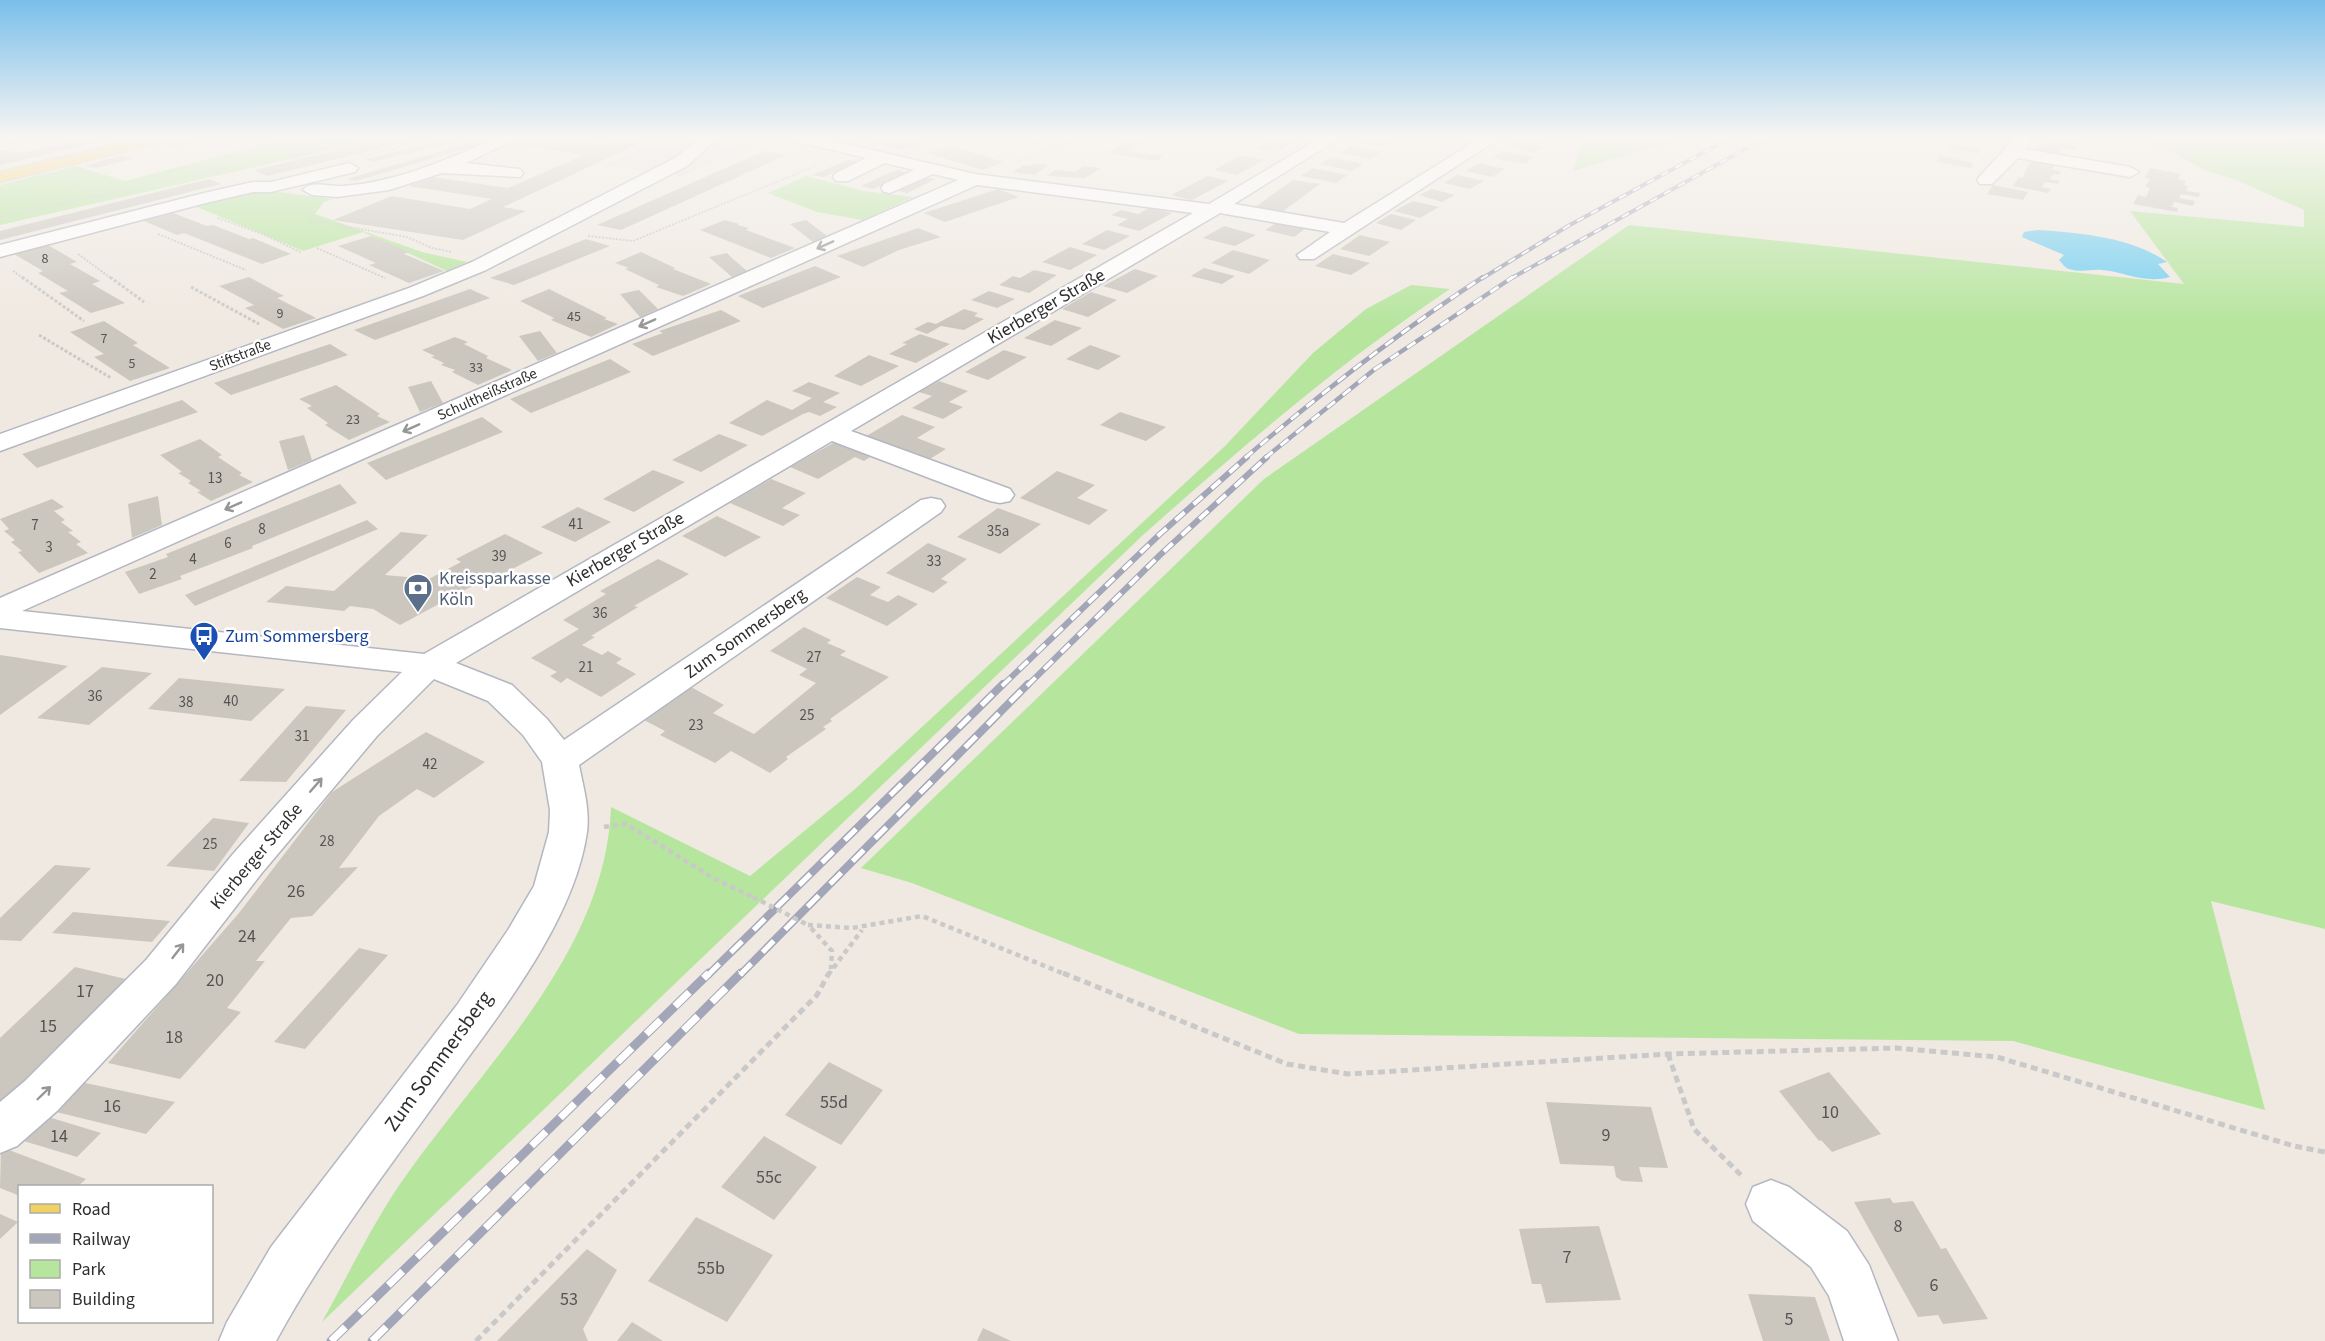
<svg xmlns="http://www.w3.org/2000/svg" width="2325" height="1341" font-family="'Source Sans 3',sans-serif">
<rect width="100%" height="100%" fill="#efe9e1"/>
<path fill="#b6e59e" d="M293 137H387L0 225V185L76 166 125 181Z
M1583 137H1689L1573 171Z
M2133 137H2325V929L2211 901 2265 1110 2013 1041 1299 1034 912 883 861 868 1264 479 1629 225 2184 284 2130 211 2304 227V210L2234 179 2207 171 2164 148Z
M806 176 864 191 913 197 863 220 817 212 768 193Z
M255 189 333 199 324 202 315 214 422 252 467 262 447 271 363 232 303 251 190 204Z
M1411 285 1450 289C1340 362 1242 447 1143 535L322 1322C347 1277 370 1229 398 1187 477 1071 606 956 611 807L750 876 854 790 1225 446 1313 353 1366 309Z"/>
<path fill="#dfdcd8" d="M664 137H710L656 172 607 165Z
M741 137 768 139 683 176 667 174 716 144Z"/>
<path fill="#75cff0" d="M2038 230C2081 233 2131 237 2167 262L2158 264 2170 277C2145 284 2125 272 2102 270 2091 269 2081 273 2069 269 2065 268 2062 263 2059 260L2064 255 2022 237 2024 232Z"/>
<path fill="#cbc7bf" d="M92 137 116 138 0 165V152L5 150 22 153Z
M187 137H209L174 147 162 144Z
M390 137H402L410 141 267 176 255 170Z
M456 137 471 138 373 162 366 159Z
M528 137 605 145 621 137H653L503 207 526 211 463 240 333 220 392 196 470 209 492 199 409 186 433 177 508 188 584 155 512 144Z
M857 137H896L921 144 903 150Z
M1276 137 1295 141 1277 152 1258 148Z
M1373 137H1404L1382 147 1362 143Z
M1524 137 1544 141 1537 146 1543 147 1536 153 1510 147Z
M2051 137H2067L2082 140 2080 143 2071 141 2070 145 2078 147 2075 150 2063 148 2060 153 2069 154 2067 158 2035 152 2040 144 2047 145Z
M483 139 492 141 356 181 347 179Z
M1128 140 1140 142 1128 151 1163 156 1157 161 1108 153Z
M1951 144 1982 149 1978 154 1947 148Z
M949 146 974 153 1004 162 983 170 927 153Z
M1350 146 1381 152 1370 159 1340 153Z
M764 151 786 155 621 230 597 225Z
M1501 151 1533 157 1526 164 1493 158Z
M122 155 132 159 96 168 85 166Z
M1240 155 1264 160 1237 175 1214 170Z
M1940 156 1974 163 1971 168 1936 162Z
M1331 157 1363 164 1352 171 1320 164Z
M848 160 859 162 823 177 812 175Z
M2030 161 2054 165 2052 170 2061 171 2059 175 2053 174 2050 179 2060 181 2058 184 2045 182 2042 187 2051 189 2048 193 2013 186 2019 177 2023 178Z
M1034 163 1048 165 1035 175 1013 172 1023 165 1030 166Z
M1479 163 1505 169 1492 177 1466 171Z
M1083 166 1101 168 1085 178 1047 176 1055 170 1075 172Z
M1313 168 1348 175 1336 183 1301 176Z
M2150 168 2181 174 2178 179 2186 181 2184 185 2188 186 2186 191 2200 193 2199 197 2181 194 2179 198 2195 201 2193 206 2174 202 2172 207 2178 208 2177 212 2133 204 2138 195 2146 197 2150 188 2145 187 2150 179 2145 178Z
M896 170 908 173 873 189 861 186Z
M1457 175 1484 181 1470 189 1444 183Z
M1208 176 1228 181 1192 200 1171 195Z
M924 177 936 179 907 193 895 190Z
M209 179 221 184 0 240V231Z
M1293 180 1320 184 1282 212 1255 207Z
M1993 185 2028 192 2023 200 1987 194Z
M998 189 1019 197 945 222 924 213Z
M1432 189 1455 195 1442 202 1419 195Z
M1413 201 1439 207 1420 218 1394 211Z
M1149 208 1172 213 1139 231 1117 225 1128 219 1111 215 1121 210 1138 214Z
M173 213 207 226 213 225 249 239 253 238 291 254 262 264 184 233 177 235 144 221Z
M1391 214 1416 220 1401 230 1376 223Z
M725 220 739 224 737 225 749 228 746 230 795 248 771 258 700 230Z
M806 220 823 233 827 236 813 242 790 224Z
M1281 220 1309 226 1294 237 1265 230Z
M1224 226 1256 235 1235 246 1203 238Z
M918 228 941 237 899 250 863 267 837 256Z
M1107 230 1130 236 1104 250 1082 244Z
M1360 235 1390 242 1369 256 1340 249Z
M371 236 409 252 404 254 444 271 409 283 369 265 376 263 338 246Z
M586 239 610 246 514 285 490 278Z
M48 245 77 262 70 264 100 281 92 284 125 303 91 313 59 293 68 291 38 273 43 271 14 254Z
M1070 247 1097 255 1070 270 1042 262Z
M1233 250 1270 260 1249 274 1211 263Z
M641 252 675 268 673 269 711 284 683 296 656 287 659 285 625 269 629 268 615 263Z
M727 253 733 259 747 271 732 277 709 257Z
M1333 254 1370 263 1351 275 1315 266Z
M815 266 841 277 763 308 738 296Z
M1204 268 1235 276 1222 284 1191 276Z
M1135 269 1158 276 1127 293 1103 286Z
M1034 270 1057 275 1029 293 999 285 1013 276 1020 278Z
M249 277 284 296 277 298 316 318 283 329 245 308 254 305 219 286Z
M470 289 490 298 375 340 354 330Z
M549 289 607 318 604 319 618 324 591 337 551 320 554 318 520 301Z
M639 290 658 309 640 317 620 294Z
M989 291 1015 299 997 308 971 300Z
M1091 292 1117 300 1088 317 1062 309Z
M964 309 978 313 974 316 984 319 964 330 941 326 927 334 914 329 928 322 936 324Z
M721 310 741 321 653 356 632 344 663 333 659 331Z
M1055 320 1082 328 1051 346 1024 338Z
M104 321 138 343 133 345 170 368 130 381 94 357 104 354 70 332Z
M540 331 557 353 538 361 519 336Z
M920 334 950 344 916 363 889 354 907 344 902 343Z
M455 337 468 342 464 344 488 356 486 358 512 370 478 385 452 372 455 370 441 365 444 363 431 357 435 356 422 350Z
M330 344 348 355 231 395 214 383Z
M1090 345 1121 356 1098 370 1066 359Z
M1004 350 1027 357 988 380 965 372Z
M869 355 899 366 861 386 834 376Z
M610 359 631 372 531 413 510 399Z
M431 381 443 403 420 412 408 387Z
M939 381 968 391 949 402 963 407 943 419 912 408 932 396 919 392Z
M809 382 840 393 823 402 837 407 820 416 809 412 803 414 762 436 729 423 767 400 792 410 812 398 792 391Z
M336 385 380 414 377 416 390 422 349 440 325 425 328 423 307 408 312 406 299 399Z
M182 400 198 412 37 468 22 454Z
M1120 412 1166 427 1146 441 1100 425Z
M902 415 935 427 917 438 946 449 925 462 863 438Z
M482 417 503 432 386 480 367 463Z
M719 434 748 445 701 472 672 460Z
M304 435 312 460 288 470 279 441Z
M200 439 222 455 218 457 242 473 239 475 253 482 211 501 197 492 201 491 188 483 191 481 178 473 182 472 160 455Z
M837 441 873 455 864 461 855 457 818 479 790 467Z
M653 470 685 482 634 512 603 499Z
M1057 471 1095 485 1077 498 1108 510 1089 525 1020 498Z
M771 479 806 493 782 508 800 515 783 526 730 503Z
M340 484 357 503 252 546 253 548 180 576 182 579 139 594 125 572 168 557 166 554Z
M158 496 162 525 132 538 128 504Z
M52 499 64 507 54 511 65 520 61 522 73 531 68 532 81 542 76 544 88 553 39 573 18 552 22 551 11 542 15 540 4 531 9 529 0 519Z
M578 507 611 522 575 542 541 527Z
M998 508 1041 524 1000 554 957 537Z
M717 516 761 537 725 557 682 536Z
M367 520 378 529 195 606 185 595Z
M401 532 428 535 385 575 429 579 461 562 456 559 505 534 543 553 493 579 489 577 400 625 373 609 350 606 344 611 266 602 286 586 334 591Z
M928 543 967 559 941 579 948 582 933 593 886 573Z
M658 559 689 574 634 606 638 607 591 636 595 637 582 645 602 655 608 651 622 659 616 663 636 674 601 697 567 678 561 683 550 676 557 672 531 658 579 629 563 620 606 594 600 591Z
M857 577 881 587 870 595 888 602 898 595 918 604 887 626 826 598Z
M804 627 831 640 827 643 846 651 840 655 889 677 830 719 832 721 823 727 826 729 786 757 788 759 770 773 731 751 715 763 660 735 665 731 644 720 691 687 724 705 713 713 754 734 816 683 799 675 807 669 770 651Z
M0 655 14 657 68 666 0 715Z
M102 667 152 673 89 725 37 718Z
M179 678 237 684 285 689 251 721 148 709Z
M306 706 346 710 286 782 239 781Z
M426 732 485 762 434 798 417 789 379 816 339 868 358 867 312 916 291 918 256 961H265L227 1008 241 1012 180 1079 108 1063 239 913 332 792Z
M213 818 249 823 214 871 166 866Z
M55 865 91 868 21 941 0 940V918Z
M73 912 170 921 152 942 52 933Z
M359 948 388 955 305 1049 274 1042Z
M75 967 130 980 0 1114V1038Z
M829 1062 883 1090 841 1145 785 1115Z
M1829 1072 1881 1134 1832 1152 1821 1140 1819 1141 1779 1091Z
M76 1081 175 1102 146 1134 48 1110Z
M1546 1102 1651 1107 1668 1168 1639 1167 1643 1182 1622 1181 1616 1177 1614 1166 1560 1164Z
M42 1115 101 1133 77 1157 17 1139Z
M764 1136 817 1167 774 1220 721 1187Z
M1 1147 86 1179 78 1186H20V1196L0 1188Z
M1890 1198 1893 1203 1913 1201 1941 1249 1946 1248 1988 1319 1943 1324 1938 1315 1918 1317 1854 1202Z
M0 1214 18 1222 0 1239Z
M696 1217 773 1255 727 1322 648 1281Z
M1599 1226 1621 1300 1546 1303 1541 1284H1532L1519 1229Z
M587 1249 617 1270 583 1329 588 1341H497Z
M1748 1294 1815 1297 1830 1341H1763Z
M632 1322 663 1341H617Z
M983 1328 1011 1341H977Z"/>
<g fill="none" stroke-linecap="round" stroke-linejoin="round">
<g stroke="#b4b7c1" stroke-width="3">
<path id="minor" d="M499 137H520L466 163 520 169 523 173 520 177 442 173 389 190 337 197 312 195 303 190C310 180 332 187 343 186 398 182 448 159 499 137Z
M701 137H719L687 166 486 270 423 296 0 451V434L409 288 472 262 675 158Z
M789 137H817L975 174 1209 204 1322 137H1341L1234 204 1344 223 1482 137H1501L1314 259H1300L1297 255 1330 232 1220 213 851 431 1010 489 1014 495 1010 501 1000 503 990 501 832 441 456 663 512 685 547 719 564 740 921 500 931 498 941 500 945 506 941 512 579 765C583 786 590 809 587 832 575 916 508 1003 459 1070 396 1159 328 1245 276 1341H219L227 1322 271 1247 457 1005 508 930 534 886 549 832 550 810 542 762 523 735 488 701 434 679 377 736 261 874 176 984 57 1111 17 1146 0 1153V1102L25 1081 146 960 233 854 353 720 402 672 0 628V598L958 180 933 174 890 193 884 192 881 188 884 184 914 170 885 163 848 181H836L833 177 836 173 866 158 791 140ZM977 185 1193 213 424 654 22 611Z
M2016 137H2032L2025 149 2130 167 2139 172 2130 177 2018 158 1992 184H1980L1977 180 1980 176Z
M349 163 358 168 355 172 271 192H253L206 203 0 257V245L204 193 253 182H271Z
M1771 1180 1789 1187 1847 1231 1869 1265 1898 1341H1844L1829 1296 1811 1267 1753 1221 1746 1204 1753 1187Z"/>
</g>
<g stroke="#c9c9c9" stroke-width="3">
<path id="major" d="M145 137H173L171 140 0 182V172Z"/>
</g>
<path stroke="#c9c9c9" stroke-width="2" stroke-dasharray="2 1.5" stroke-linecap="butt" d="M1003 137 1055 146
M0 147 32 137
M368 155 443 137
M1018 161 1082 137
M68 183 108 191
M312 212 310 219 320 222 407 237 432 248 452 252
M0 217 223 168 266 148 317 137
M218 218 265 235 302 253
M158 234 246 270
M588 236 633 241 820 164
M317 248 385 278
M78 254 112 279
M13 271 24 279"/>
<path stroke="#c9c9c9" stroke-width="3" stroke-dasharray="3 2" stroke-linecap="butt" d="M22 277 84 321
M110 277 144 302
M191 287 259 324
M39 335 111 378"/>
<path stroke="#c9c9c9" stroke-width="4.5" stroke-dasharray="5 4" stroke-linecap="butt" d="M604 827 626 824 715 879 753 897
M808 925 852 928 922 916 1067 975
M811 928 832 951 831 969
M828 975 862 930"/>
<path stroke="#c9c9c9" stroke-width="5" stroke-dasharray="7 4.5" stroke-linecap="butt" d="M1063 973 1287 1064 1348 1074 1668 1054 1896 1048 1997 1057 2294 1146 2325 1152
M1668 1054 1694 1129 1744 1178
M476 1341 817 995 829 973"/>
<use href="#minor" fill="#fff" fill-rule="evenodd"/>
<use href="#major" fill="#f2d163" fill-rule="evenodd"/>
<g stroke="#a3a6b8" stroke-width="4">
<path id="rail-far4" d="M1481 279 1568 226 1732 137
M1510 279 1767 137"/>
</g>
<g stroke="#a3a6b8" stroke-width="4.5">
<path id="rail-far3" d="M1245 458C1321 393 1399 332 1483 277
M1265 458 1375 369 1513 277"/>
</g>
<g stroke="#a3a6b8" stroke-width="6">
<path id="rail-far2" d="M1002 686 1160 534 1247 457
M1027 686 1160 555 1267 457"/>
</g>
<g stroke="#a3a6b8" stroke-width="8">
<path id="rail-far1" d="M708 975 1003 684
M740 975 1028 684"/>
</g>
<g stroke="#a3a6b8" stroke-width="9">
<path id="rail" d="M331 1341 709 973
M372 1341 741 973"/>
</g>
<use href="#rail-far4" stroke="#fff" stroke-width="2" stroke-dasharray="8" stroke-linecap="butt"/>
<use href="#rail-far3" stroke="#fff" stroke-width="3" stroke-dasharray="10" stroke-linecap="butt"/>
<use href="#rail-far2" stroke="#fff" stroke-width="4" stroke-dasharray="12" stroke-linecap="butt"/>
<use href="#rail-far1" stroke="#fff" stroke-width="5" stroke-dasharray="16" stroke-linecap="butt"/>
<use href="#rail" stroke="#fff" stroke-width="7" stroke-dasharray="20" stroke-linecap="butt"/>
<path stroke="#c9c9c9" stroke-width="4.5" stroke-dasharray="5 4" stroke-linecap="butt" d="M753 897 808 925"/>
</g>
<defs><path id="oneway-shaft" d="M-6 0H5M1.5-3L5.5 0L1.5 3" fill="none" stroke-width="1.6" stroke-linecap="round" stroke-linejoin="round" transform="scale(1.5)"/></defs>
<g stroke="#969696">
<use href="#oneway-shaft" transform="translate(825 245) rotate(156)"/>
<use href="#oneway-shaft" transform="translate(647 323) rotate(156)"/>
<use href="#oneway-shaft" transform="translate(411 428) rotate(156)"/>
<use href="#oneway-shaft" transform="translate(233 506) rotate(156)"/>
<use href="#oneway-shaft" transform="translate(316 785) rotate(-49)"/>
<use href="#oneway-shaft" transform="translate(178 951) rotate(-52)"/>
<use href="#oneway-shaft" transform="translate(44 1093) rotate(-44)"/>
</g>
<linearGradient id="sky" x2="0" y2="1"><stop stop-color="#7abfeb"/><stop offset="0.42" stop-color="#f8f5f2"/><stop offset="1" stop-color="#f8f5f2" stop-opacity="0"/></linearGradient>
<rect width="2325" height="325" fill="url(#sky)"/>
<defs>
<g id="bank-pin" transform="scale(1.5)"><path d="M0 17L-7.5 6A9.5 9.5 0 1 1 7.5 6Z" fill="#5c6f8a" stroke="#fff"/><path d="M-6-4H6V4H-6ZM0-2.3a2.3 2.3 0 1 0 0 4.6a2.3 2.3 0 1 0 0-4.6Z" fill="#fff"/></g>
<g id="bus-pin" transform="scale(1.5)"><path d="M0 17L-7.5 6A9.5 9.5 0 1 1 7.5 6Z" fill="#1a4fb4" stroke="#fff"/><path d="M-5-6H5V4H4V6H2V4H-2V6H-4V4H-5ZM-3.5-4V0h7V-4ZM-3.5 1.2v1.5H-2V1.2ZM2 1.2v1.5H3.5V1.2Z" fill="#fff"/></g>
</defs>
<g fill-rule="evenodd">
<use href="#bank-pin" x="418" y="588"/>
<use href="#bus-pin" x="204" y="636"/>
</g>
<g text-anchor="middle" stroke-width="5" stroke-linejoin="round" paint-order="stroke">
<g font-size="14" fill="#555452">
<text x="45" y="263">8</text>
<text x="280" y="318">9</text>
<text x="574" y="321">45</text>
<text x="104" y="343">7</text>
<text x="132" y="368">5</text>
<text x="476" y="372">33</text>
<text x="353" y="424">23</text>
</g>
<g font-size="15" fill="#2e2e2e" stroke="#fff">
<text transform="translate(240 355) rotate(-21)" y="5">Stiftstraße</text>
<text transform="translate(487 394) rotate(-24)" y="5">Schultheißstraße</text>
</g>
<g font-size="15" fill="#555452">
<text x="215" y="483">13</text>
<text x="576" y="529">41</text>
<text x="35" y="530">7</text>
<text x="262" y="534">8</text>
<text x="998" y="536">35a</text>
<text x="228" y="548">6</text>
<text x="49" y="552">3</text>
<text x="499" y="561">39</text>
<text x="193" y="564">4</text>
<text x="934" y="566">33</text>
<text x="153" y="579">2</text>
<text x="600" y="618">36</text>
<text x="814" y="662">27</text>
<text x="586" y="672">21</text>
<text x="95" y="701">36</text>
<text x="231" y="706">40</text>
<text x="186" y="707">38</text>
<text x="807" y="720">25</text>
<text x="696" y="730">23</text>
<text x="302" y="741">31</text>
<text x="430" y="769">42</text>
<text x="327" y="846">28</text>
<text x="210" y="849">25</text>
</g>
<g font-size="18" fill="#2e2e2e" stroke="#fff">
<text transform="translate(1046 306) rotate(-30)" y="6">Kierberger Straße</text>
<text transform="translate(625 549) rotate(-30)" y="6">Kierberger Straße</text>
<text transform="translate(745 633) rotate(-35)" y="6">Zum Sommersberg</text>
<text transform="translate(256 856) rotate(-50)" y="6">Kierberger Straße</text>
</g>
<g font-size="18" fill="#4e5e75" stroke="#fff" text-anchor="start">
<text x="439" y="584">Kreissparkasse<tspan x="439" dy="21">Köln</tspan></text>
</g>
<g font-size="18" fill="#164399" stroke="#fff" text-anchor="start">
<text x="225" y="642">Zum Sommersberg</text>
</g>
<g font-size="18" fill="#555452">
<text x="296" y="897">26</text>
<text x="247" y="942">24</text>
<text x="215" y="986">20</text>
<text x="85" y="997">17</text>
<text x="48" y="1032">15</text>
<text x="174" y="1043">18</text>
<text x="834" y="1108">55d</text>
<text x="112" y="1112">16</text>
<text x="1830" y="1118">10</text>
<text x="1606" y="1141">9</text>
<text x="59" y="1142">14</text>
<text x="769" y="1183">55c</text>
<text x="1898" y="1232">8</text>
<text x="1567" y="1263">7</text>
<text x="711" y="1274">55b</text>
<text x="1934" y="1291">6</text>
<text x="569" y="1305">53</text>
<text x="1789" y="1325">5</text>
</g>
<g font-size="21" fill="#2e2e2e" stroke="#fff">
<text transform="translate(438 1061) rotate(-54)" y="7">Zum Sommersberg</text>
</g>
</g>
<rect x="18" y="1185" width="195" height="138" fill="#ffffff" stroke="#ababab" stroke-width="1.5"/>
<rect x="30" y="1204" width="30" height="9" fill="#f2d163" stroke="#ababab" stroke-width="1.5"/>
<text x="72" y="1215" font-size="18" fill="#2e2e2e">Road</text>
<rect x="30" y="1234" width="30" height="9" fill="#a3a6b8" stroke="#ababab" stroke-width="1.5"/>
<text x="72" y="1245" font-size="18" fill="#2e2e2e">Railway</text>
<rect x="30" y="1260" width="30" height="18" fill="#b6e59e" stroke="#ababab" stroke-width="1.5"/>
<text x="72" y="1275" font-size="18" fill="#2e2e2e">Park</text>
<rect x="30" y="1290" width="30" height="18" fill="#cbc7bf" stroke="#ababab" stroke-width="1.5"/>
<text x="72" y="1305" font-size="18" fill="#2e2e2e">Building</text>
</svg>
